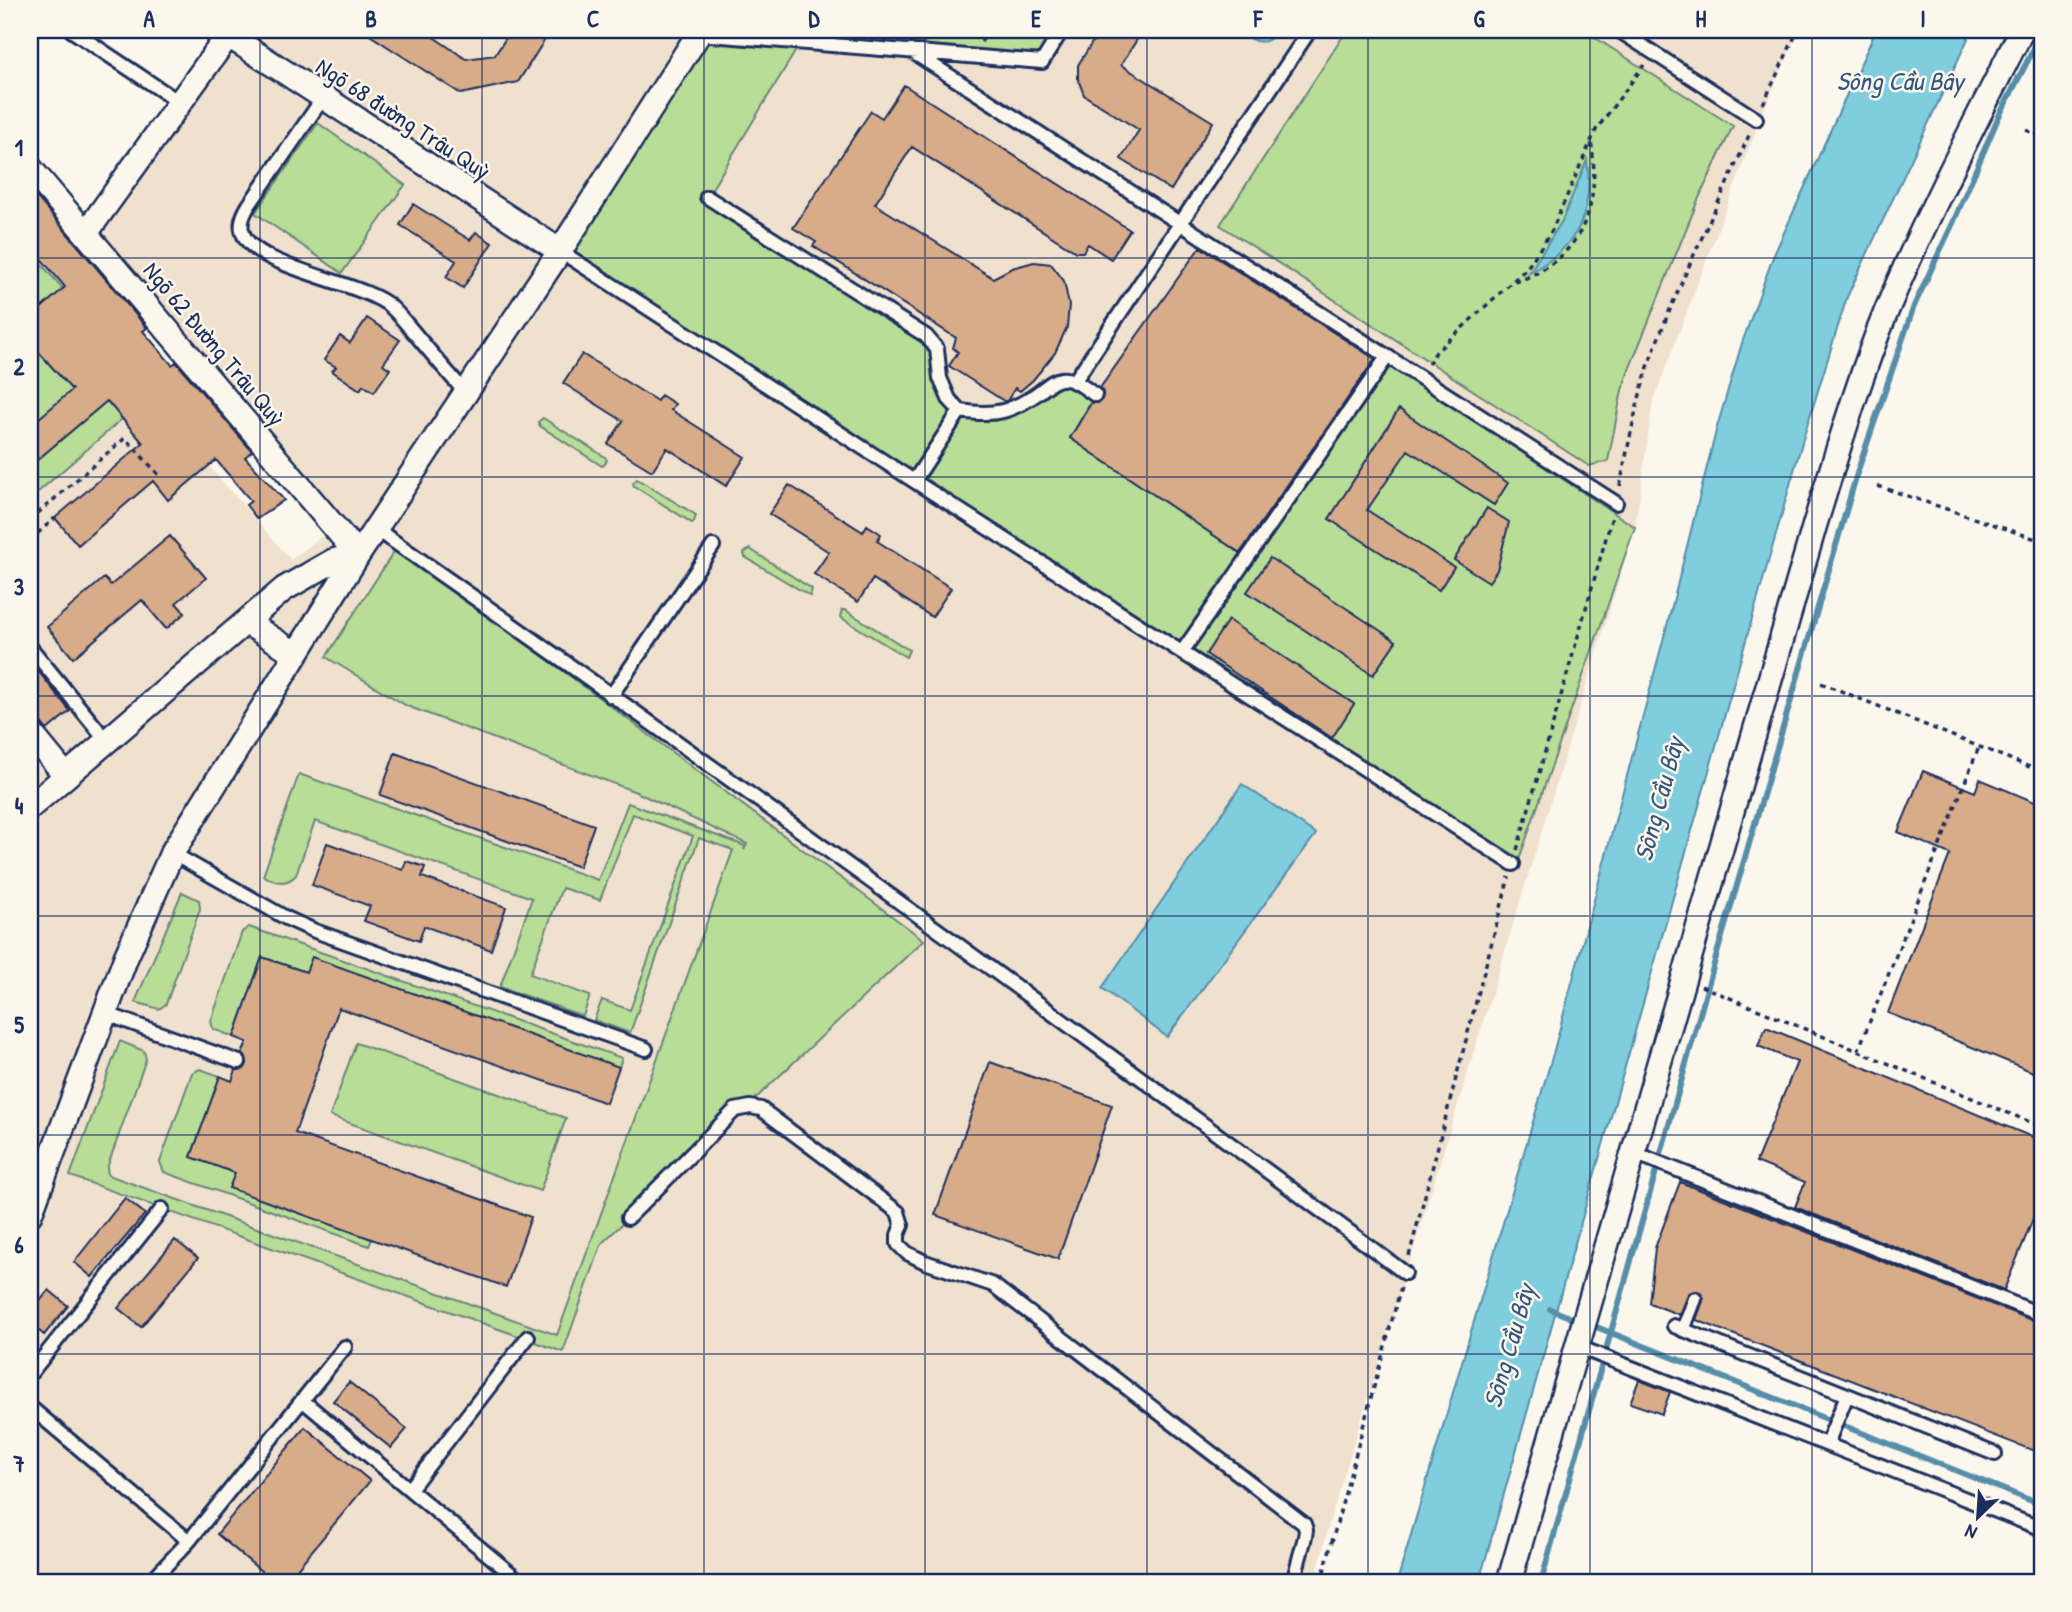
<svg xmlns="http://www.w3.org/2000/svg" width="2072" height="1612" font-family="'Patrick Hand',sans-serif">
<rect width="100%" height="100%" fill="#fbf7ec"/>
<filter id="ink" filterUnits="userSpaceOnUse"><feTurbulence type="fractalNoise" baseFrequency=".0143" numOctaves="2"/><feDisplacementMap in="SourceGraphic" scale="14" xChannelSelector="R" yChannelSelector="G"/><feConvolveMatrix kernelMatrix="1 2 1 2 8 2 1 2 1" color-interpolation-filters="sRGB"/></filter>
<g filter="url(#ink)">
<path fill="#f0e0ce" d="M231 30H1799L1763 111 1653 401 1635 527 1329 1524 1315 1582H30V261L291 560 334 527 90 238Z"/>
<path fill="#b8dd97" stroke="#6a867a" stroke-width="2" d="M691 30H1062L1042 62 801 42 707 197 926 336 940 378 960 411 1003 412 1063 378 1095 395 1070 438 1242 554 1379 357 1635 527 1515 871 911 488 559 253Z
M1347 30H1583L1733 126 1698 200 1630 367 1622 390 1608 461 1589 466 1220 225Z
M318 123 405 185 342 273 255 213Z
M30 251 153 392 30 499Z
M543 418 605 457 607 460 605 464 602 466 540 426 538 422Z
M637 479 696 515 694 522 692 523 634 486 633 483Z
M397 547 924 940 602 1243 563 1352 70 1176 120 1041 144 1051 146 1059 107 1168 108 1175 557 1335 733 850 699 838 630 1033 594 1020 602 1000 630 1010 693 836 633 814 600 900 562 888 530 974 590 996 583 1016 500 987 532 898 315 821 296 875C286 886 275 882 263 876L299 774 598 880 628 803 745 846 744 850 747 844 636 792 407 706 326 657Z
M750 549 812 589 810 596 745 557 744 553Z
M842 610H845L909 650 906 657 840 617Z
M182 892 199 900 200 909 166 1004 159 1009 135 1002Z
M249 927 622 1058 619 1067 312 958 306 972 262 957 234 1037 213 1029 211 1021 242 932Z
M356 1043 566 1118 540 1191 330 1116Z
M200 1069 220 1076 191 1157 235 1173 230 1188 372 1239 369 1246 164 1172 160 1162 192 1073Z"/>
<path fill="#7fcddd" stroke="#578eaa" stroke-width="2" d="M1246 30H1277C1272 41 1262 45 1251 39Z
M1876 30H1972L1847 297 1803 439 1479 1582H1397L1553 1054 1669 618 1717 427 1742 343 1773 257Z
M1587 160C1594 214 1577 248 1529 273L1562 221Z
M1242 784 1316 834 1167 1037 1102 988Z"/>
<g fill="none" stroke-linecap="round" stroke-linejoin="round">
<path stroke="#578eaa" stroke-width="6" d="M1550 1309 1579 1321
M1589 1324 2042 1505
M1541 1582 1714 964 1858 470 1914 306 1953 223 1998 118 2042 33"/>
</g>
<path fill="#d8ab89" stroke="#1b2f5e" stroke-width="2" d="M362 30H423L466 59 495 55 511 30H551L518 82 461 94Z
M1100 30H1143L1121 65 1213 122 1171 190 1121 159 1139 130 1084 95 1078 79V65Z
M904 85 1130 230 1111 259 1088 244 1083 252H1076L912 147 875 204 993 278 1012 268 1034 262 1051 264 1064 281 1069 305 1067 327 1055 353 1033 380 1020 391 1015 388 1007 401H1004L949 366 958 352 953 348 956 338 813 246 816 242 793 228 871 111 882 118Z
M30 189 147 328 143 331 172 365 176 362 252 451 245 457 284 500 257 519 246 505 251 501 216 460 168 500 153 481 78 545 55 518 143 443 107 401 30 466V426L72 390 30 342V318L65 287 30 246Z
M413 204 470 240 476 232 492 243 463 288 446 277 456 261 400 225Z
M1200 247 1375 359 1240 553 1070 438 1091 403H1098L1102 399 1103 392 1100 388Z
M367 318 400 340 383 364 390 369 374 392 363 385 360 390 332 371 336 367 324 360 340 336 350 343Z
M582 354 657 401 661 395 675 404 671 410 745 457 726 486 667 448 652 471 608 444 623 421 563 383Z
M1399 409 1508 483 1494 505 1408 450 1367 510 1454 567 1439 590 1329 519Z
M789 485 863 532 867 525 881 534 877 541 951 588 932 617 873 579 858 602 814 574 829 552 769 514Z
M1487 508 1509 522 1497 570 1489 582 1454 560Z
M170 536 206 578 176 603 185 613 166 629 142 600 73 658 47 627 104 578 111 585Z
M1270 558 1396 641 1373 675 1247 592Z
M1228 620 1354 704 1332 738 1206 654Z
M30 661 70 711 47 730 30 708Z
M395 753 594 825 579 867 380 795Z
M1923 771 1975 792 1980 779 2042 805V1064L2038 1074 1888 1013 1950 854 1898 832Z
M327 843 403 870 406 861 425 867 422 877 506 907 491 950 424 926 419 941 364 921 370 906 312 885Z
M262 957 306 972 312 957 619 1067 606 1103 339 1008 295 1133 531 1217 506 1287 229 1188 235 1173 191 1157 220 1076 232 1081 236 1070 244 1069 247 1064 246 1057 242 1054 247 1042 234 1037Z
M1766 1027 2042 1141V1197L2004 1290 1795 1207 1805 1182 1756 1162 1797 1062 1758 1046Z
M990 1062 1112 1105 1058 1259 935 1215Z
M1680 1182 2042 1324V1454L1696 1320 1704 1298 1698 1291 1689 1293 1680 1315 1649 1303 1655 1248Z
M125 1198 145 1214 92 1277 74 1262Z
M175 1240 198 1258 141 1327 118 1308Z
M49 1290 68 1306 44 1335 30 1323V1313Z
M1639 1380 1670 1392 1662 1414 1630 1403Z
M349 1382 407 1429 391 1448 333 1401Z
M305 1427 370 1481 286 1582H274L217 1534Z"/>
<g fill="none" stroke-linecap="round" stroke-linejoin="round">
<g stroke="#1b2f5e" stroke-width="18">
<path id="service" d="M71 30 179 102
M1618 30 1756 119
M697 34 1042 62 1062 30
M911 51 1616 503
M323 98 249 205C244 213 240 221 242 230 249 268 363 281 391 307 400 315 408 326 416 335 432 354 448 373 465 392
M707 197 926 336 937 349 940 378 949 399 960 411C994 416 1010 413 1038 393 1045 388 1052 380 1061 379 1073 377 1086 389 1095 395
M560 251 914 481 1513 864
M1074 382 1310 30
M914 481 960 411
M376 529C723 771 1065 1021 1405 1273
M30 647 107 741
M1182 652 1387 357
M611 696 713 546
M172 853 286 918 315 931 646 1049
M104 1013 239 1062
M1632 1152 2042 1315
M628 1218 735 1110 750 1107 761 1109 898 1212 902 1225 898 1235V1244L907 1253 925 1262 993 1285 1304 1524 1306 1530 1305 1537 1293 1582
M1674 1326 1995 1454
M1683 1330 1695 1299
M1576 1346 2042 1529
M30 1374 162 1209
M302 1400 521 1582
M30 1407 189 1541
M1827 1444 1847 1395
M410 1489 528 1337
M150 1582 189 1541 345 1347"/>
</g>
<g stroke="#1b2f5e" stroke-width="28">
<path id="minor" d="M220 30 560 251
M30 168 358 555 172 853 126 957 30 1214
M86 233 232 30
M246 622 296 654
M30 732 66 776
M30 807 284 589 333 561 358 555 560 251 701 30
M1509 1582 1815 524C1837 453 1858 381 1886 312 1926 216 1975 123 2022 30"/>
</g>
<path stroke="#1b2f5e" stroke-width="3.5" stroke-dasharray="5 5" stroke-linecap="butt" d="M981 42 989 30
M1763 104 1798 30
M2026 130 2042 137
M1515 282C1581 260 1602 207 1591 141
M1428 364 1436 352 1527 268 1551 232 1596 130 1644 65
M1620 486C1629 442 1637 398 1652 355 1680 280 1717 207 1750 133
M1878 486 2042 541
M30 520 125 438 159 475
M30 540 55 518
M1821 683 2042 772
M1517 850 1612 517
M1701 986 2042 1127
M1858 1051 1979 747
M2035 1124 2042 1105
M1409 1256 1509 877
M1321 1582 1401 1287
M2035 1582 2041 1566"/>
<use href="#service" stroke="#fbf7ec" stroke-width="12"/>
<use href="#minor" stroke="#fbf7ec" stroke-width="23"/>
</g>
</g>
<path fill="none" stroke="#1b2f5e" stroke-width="2" stroke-opacity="0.55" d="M260 30V1582M482 30V1582M704 30V1582M925 30V1582M1147 30V1582M1368 30V1582M1590 30V1582M1812 30V1582M30 258H2042M30 477H2042M30 696H2042M30 916H2042M30 1135H2042M30 1354H2042"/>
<g text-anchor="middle" stroke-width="5" stroke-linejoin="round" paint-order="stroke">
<g font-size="24" fill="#1b2f5e" stroke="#fbf7ec">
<text transform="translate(403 119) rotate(33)" y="8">Ngõ 68 đường Trâu Quỳ</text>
<text transform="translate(214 344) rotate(50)" y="8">Ngõ 62 Đường Trâu Quỳ</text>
</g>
<g font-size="26" font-style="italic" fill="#34567e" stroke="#fbf7ec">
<text x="1900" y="90">Sông Cầu Bây</text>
<text transform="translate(1659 799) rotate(-75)" y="9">Sông Cầu Bây</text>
<text transform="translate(1509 1346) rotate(-74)" y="9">Sông Cầu Bây</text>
</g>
</g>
<rect width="2072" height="1612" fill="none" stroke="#fbf7ec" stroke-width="77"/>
<g transform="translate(1978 1517) rotate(205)" stroke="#fbf7ec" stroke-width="5" paint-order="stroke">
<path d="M0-5L12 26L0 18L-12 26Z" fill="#1b2f5e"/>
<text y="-10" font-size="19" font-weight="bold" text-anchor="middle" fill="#1b2f5e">N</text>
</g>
<rect x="38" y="38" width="1996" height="1536" fill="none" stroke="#1b2f5e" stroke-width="2.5"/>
<g font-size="23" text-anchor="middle" font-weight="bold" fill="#1b2f5e">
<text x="149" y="27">A</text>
<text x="371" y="27">B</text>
<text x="593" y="27">C</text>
<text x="814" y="27">D</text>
<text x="1036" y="27">E</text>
<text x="1258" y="27">F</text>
<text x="1479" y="27">G</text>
<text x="1701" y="27">H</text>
<text x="1923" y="27">I</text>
<text x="19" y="156">1</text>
<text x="19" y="375">2</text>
<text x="19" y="595">3</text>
<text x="19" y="814">4</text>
<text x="19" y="1033">5</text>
<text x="19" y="1253">6</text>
<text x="19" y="1472">7</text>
</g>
</svg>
